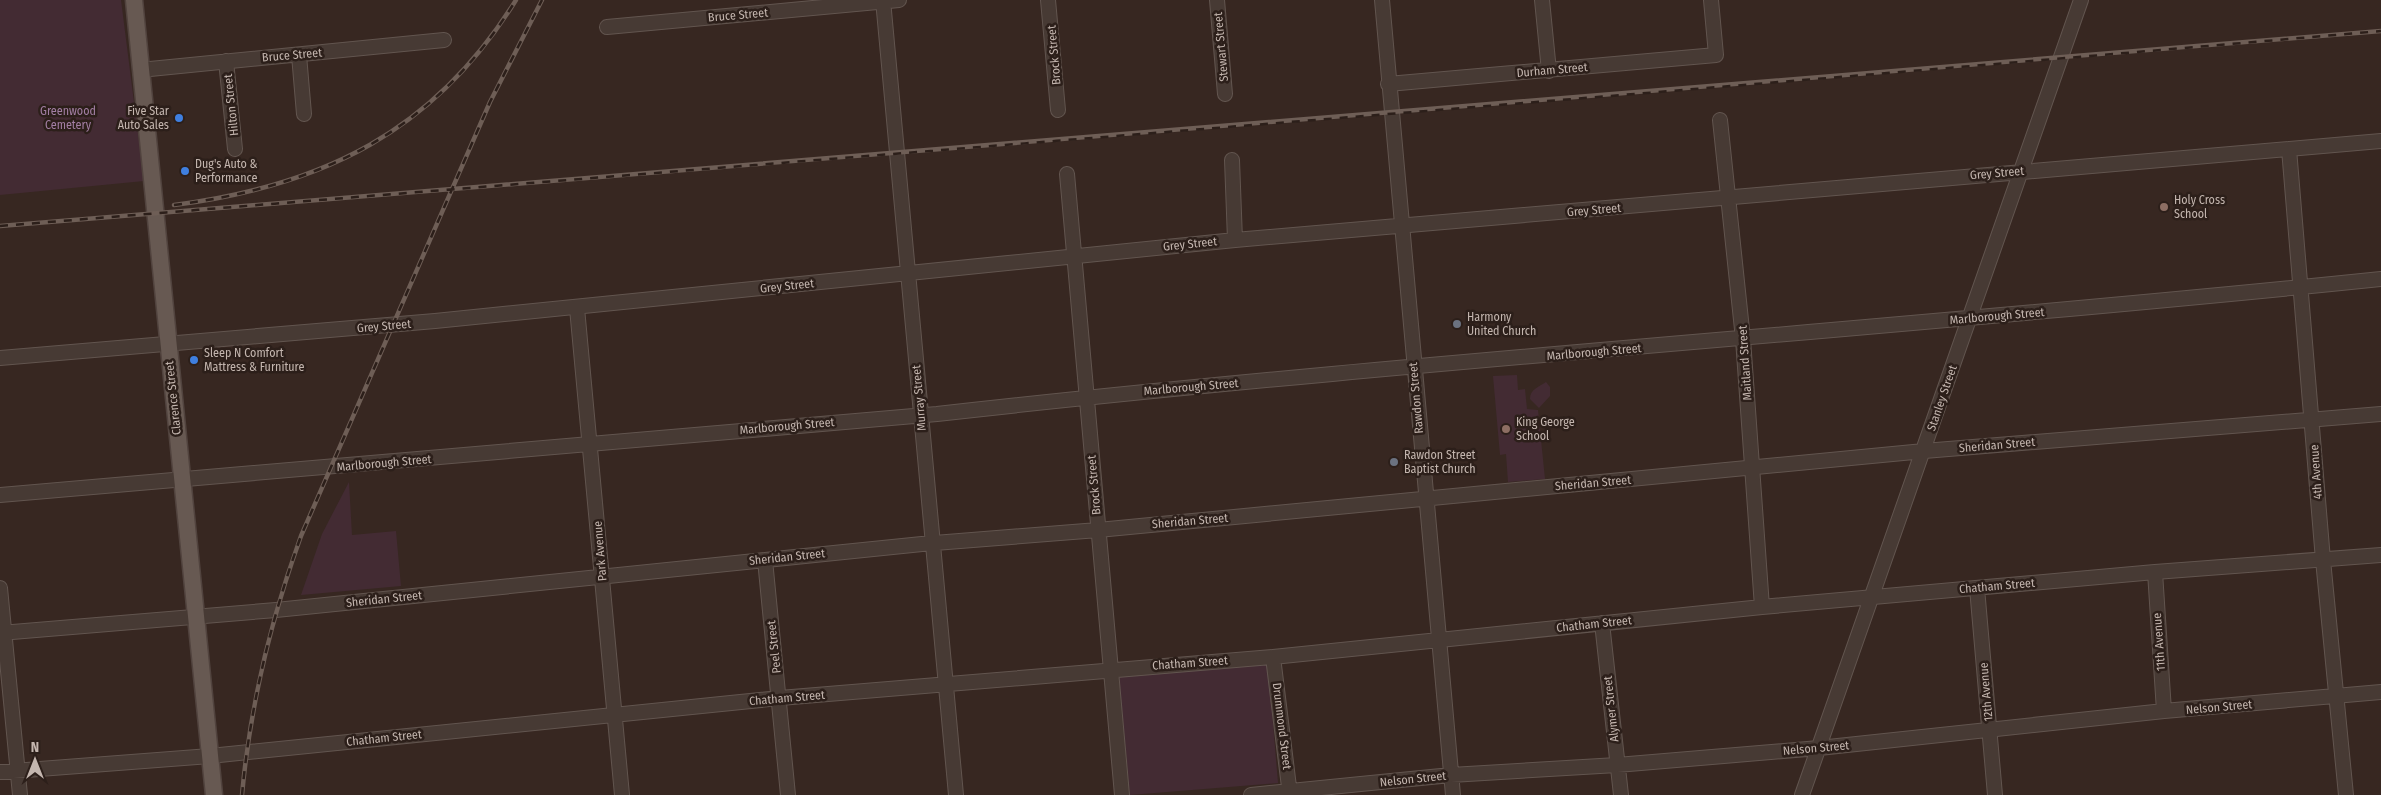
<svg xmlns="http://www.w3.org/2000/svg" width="2381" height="795" font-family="'Fira Sans Condensed',sans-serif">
<rect width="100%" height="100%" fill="#372721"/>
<path fill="#432b33" d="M0 0H121L144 181 0 195Z
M1517 375 1518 390 1525 389 1527 409 1538 410 1545 479 1508 482 1506 454 1500 455 1493 376Z
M1546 382 1550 387V396L1539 408 1530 399C1530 389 1539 387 1546 382Z
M349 482 352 535 396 531 401 586 301 595 322 534Z
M1268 664 1278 783 1130 795 1119 677Z"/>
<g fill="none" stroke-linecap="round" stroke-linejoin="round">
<g stroke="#62554f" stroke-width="16">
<path id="minor" d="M883 0 956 795
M1048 0 1058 110
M1217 0 1225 94
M1382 0 1453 795
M1542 0 1549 71
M607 27 899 0
M299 55 304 114
M226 61 235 149
M140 70 444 40
M1388 84 1716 55 1711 0
M1720 120 1743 339 1762 607
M2289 149 2323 560 2346 795
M1232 160 1235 240
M1067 174 1122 795
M577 308 622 795
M0 358 435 321 1235 240 2381 141
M0 495 937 414C1417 360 1900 329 2381 279
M765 560 788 795
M2155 572 2164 711
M0 588 20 795
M1977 588 1995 795
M1602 623 1621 795
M0 633 276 610 922 544 1098 530 1924 451 2381 414
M1273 657 1290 795
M0 772 210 756 780 698 1273 657 1762 607 2155 572 2381 555
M1251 795 1451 775 1617 765 1819 748 2164 711 2381 692
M1802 795 2081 0"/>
</g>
<g stroke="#51433e" stroke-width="19">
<path id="major" d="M134 0 214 795"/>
</g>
<use href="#minor" stroke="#473a34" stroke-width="14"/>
<use href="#major" stroke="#675952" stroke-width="16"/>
<g stroke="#6e5e56" stroke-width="4.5">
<path id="rail" d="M174 205C323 186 435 131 516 0
M0 226C794 161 1588 100 2381 31
M242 795C250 706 271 619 301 536L490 102 542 0"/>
</g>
<use href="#rail" stroke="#2c1f1a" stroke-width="2.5" stroke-dasharray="8" stroke-linecap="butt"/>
</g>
<g fill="#3f7fe0" stroke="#2c1f1a" stroke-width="2">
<circle cx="179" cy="118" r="5"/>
<circle cx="185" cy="171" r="5"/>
<circle cx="194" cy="360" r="5"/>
</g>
<g fill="#8d6e63" stroke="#2c1f1a" stroke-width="2">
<circle cx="2164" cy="207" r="5"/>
<circle cx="1506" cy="429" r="5"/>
</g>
<g fill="#6b7280" stroke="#2c1f1a" stroke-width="2">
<circle cx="1457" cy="324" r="5"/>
<circle cx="1394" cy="462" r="5"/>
</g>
<g text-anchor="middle" stroke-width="5" stroke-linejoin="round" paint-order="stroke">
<g font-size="12" fill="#c4b6af" stroke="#2c1f1a">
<text transform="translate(738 15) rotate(-5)" y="4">Bruce Street</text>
<text transform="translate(1221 47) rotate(-95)" y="4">Stewart Street</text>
<text transform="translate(292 55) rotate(-5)" y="4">Bruce Street</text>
<text transform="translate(1054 55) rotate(-95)" y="4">Brock Street</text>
<text transform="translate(1552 70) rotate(-5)" y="4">Durham Street</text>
<text transform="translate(231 105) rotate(-96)" y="4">Hilton Street</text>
<text transform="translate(1997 173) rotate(-5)" y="4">Grey Street</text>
<text transform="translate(1594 210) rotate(-5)" y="4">Grey Street</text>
<text transform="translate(1190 244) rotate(-6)" y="4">Grey Street</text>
<text transform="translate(787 286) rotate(-6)" y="4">Grey Street</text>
<text transform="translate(1997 316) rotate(-5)" y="4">Marlborough Street</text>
<text transform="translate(384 326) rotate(-5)" y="4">Grey Street</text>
<text transform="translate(1594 352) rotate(-5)" y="4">Marlborough Street</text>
<text transform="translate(1745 363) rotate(-94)" y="4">Maitland Street</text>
<text transform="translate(1191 387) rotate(-5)" y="4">Marlborough Street</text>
<text transform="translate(173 398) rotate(-96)" y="4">Clarence Street</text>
<text transform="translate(919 398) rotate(-95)" y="4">Murray Street</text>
<text transform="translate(1416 398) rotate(-95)" y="4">Rawdon Street</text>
<text transform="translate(1942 398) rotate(-71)" y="4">Stanley Street</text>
<text transform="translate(787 426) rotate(-5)" y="4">Marlborough Street</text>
<text transform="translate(1997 445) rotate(-5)" y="4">Sheridan Street</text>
<text transform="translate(384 463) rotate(-5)" y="4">Marlborough Street</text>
<text transform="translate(2316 472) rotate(-94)" y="4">4th Avenue</text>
<text transform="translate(1593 483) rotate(-5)" y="4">Sheridan Street</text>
<text transform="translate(1094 485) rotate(-95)" y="4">Brock Street</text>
<text transform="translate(1190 521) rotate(-5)" y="4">Sheridan Street</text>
<text transform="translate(600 551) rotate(-95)" y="4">Park Avenue</text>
<text transform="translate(787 557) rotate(-6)" y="4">Sheridan Street</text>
<text transform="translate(1997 586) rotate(-5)" y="4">Chatham Street</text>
<text transform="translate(384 599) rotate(-6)" y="4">Sheridan Street</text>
<text transform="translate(1594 624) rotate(-6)" y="4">Chatham Street</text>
<text transform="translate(2159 642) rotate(-94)" y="4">11th Avenue</text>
<text transform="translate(774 647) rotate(-96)" y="4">Peel Street</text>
<text transform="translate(1190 663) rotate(-4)" y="4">Chatham Street</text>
<text transform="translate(1986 692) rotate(-95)" y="4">12th Avenue</text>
<text transform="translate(787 698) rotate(-5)" y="4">Chatham Street</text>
<text transform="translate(2219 707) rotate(-5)" y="4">Nelson Street</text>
<text transform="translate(1611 709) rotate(-96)" y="4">Alymer Street</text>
<text transform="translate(1282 726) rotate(83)" y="4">Drummond Street</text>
<text transform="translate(384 738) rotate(-6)" y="4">Chatham Street</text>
<text transform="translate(1816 748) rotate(-5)" y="4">Nelson Street</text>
<text transform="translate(1413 779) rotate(-6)" y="4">Nelson Street</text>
</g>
<g font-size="12" fill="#a27ea3" stroke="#2c1f1a">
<text x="68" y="115">Greenwood<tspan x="68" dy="14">Cemetery</tspan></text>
</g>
<g font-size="12" fill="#c4b6af" stroke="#2c1f1a" text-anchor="start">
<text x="169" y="115" text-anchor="end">Five Star<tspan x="169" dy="14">Auto Sales</tspan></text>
<text x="195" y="168">Dug's Auto &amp;<tspan x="195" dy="14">Performance</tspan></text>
<text x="2174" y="204">Holy Cross<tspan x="2174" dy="14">School</tspan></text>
<text x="1467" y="321">Harmony<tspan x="1467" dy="14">United Church</tspan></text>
<text x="204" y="357">Sleep N Comfort<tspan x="204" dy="14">Mattress &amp; Furniture</tspan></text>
<text x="1516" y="426">King George<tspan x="1516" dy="14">School</tspan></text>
<text x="1404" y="459">Rawdon Street<tspan x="1404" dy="14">Baptist Church</tspan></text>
</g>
</g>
<g transform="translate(35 760)" stroke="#2c1f1a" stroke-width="4" paint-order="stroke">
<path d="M0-4L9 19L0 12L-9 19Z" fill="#c4b6af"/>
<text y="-8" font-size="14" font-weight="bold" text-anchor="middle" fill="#c4b6af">N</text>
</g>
</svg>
